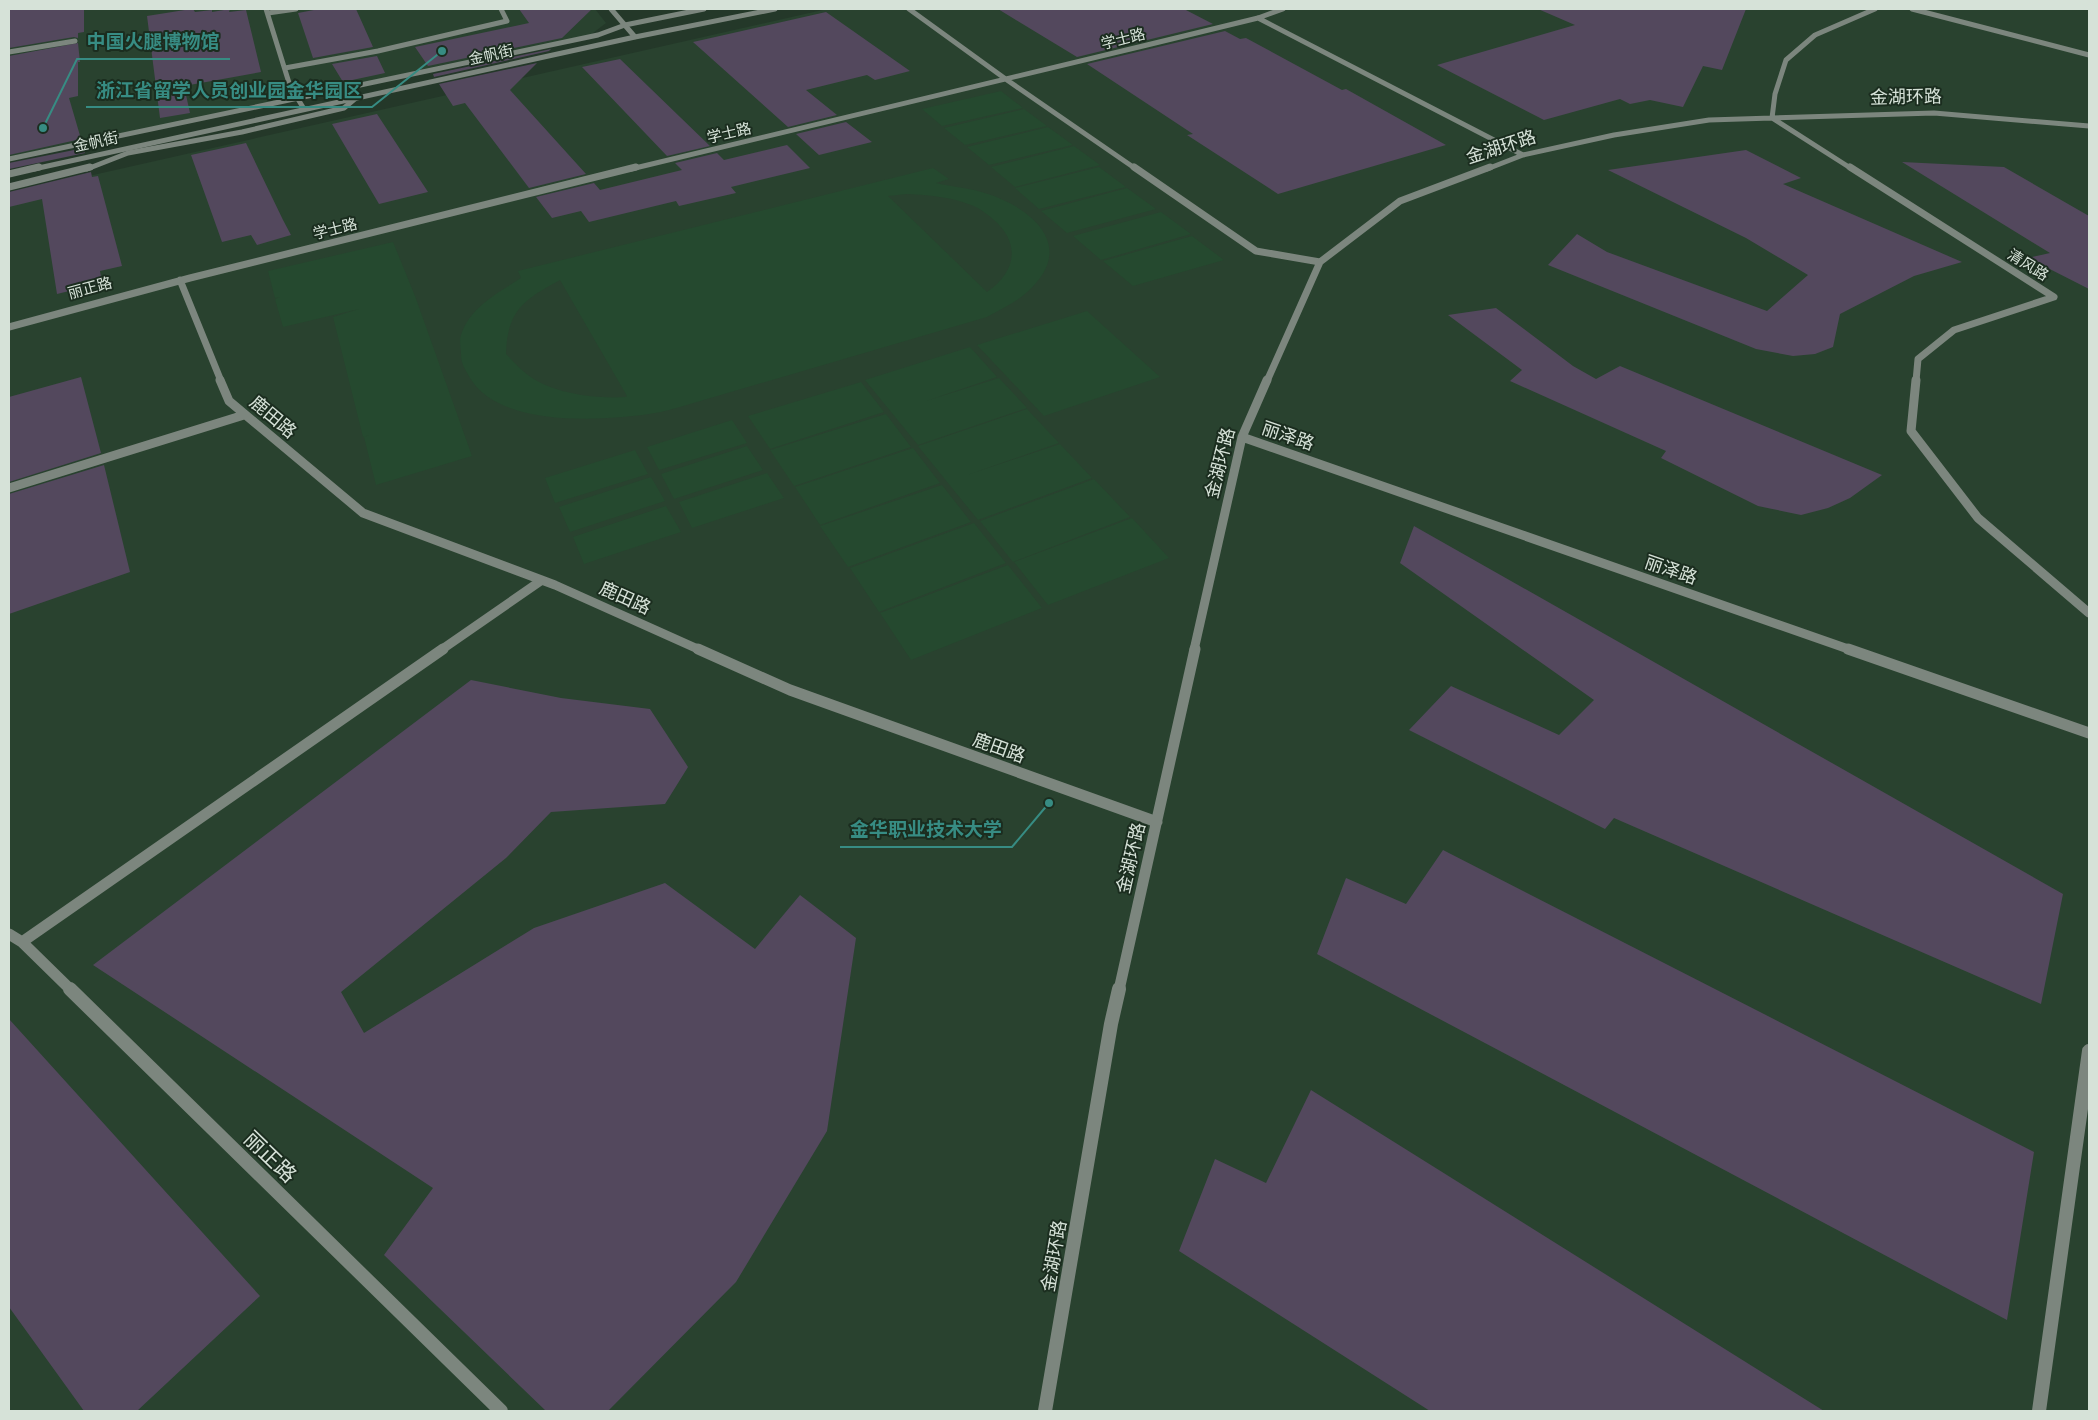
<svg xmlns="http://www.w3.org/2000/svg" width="2098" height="1420" font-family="Barlow,'Noto Sans SC',sans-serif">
<rect width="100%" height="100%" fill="#243829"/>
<path fill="#29422f" d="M9 9H595L606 23 589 36 9 157Z
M827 9H2089V1411H9V194Z"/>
<path fill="#25492f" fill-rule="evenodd" d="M1001 91 1023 108 942 126 922 109Z
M1024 109 1047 126 965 145 944 128Z
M1048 127 1073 145 989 165 967 147Z
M1074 146 1100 165 1015 187 991 167Z
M1099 167 1126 187 1039 209 1015 188Z
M933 168 949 179 936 183C953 187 971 188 988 194 1036 210 1077 249 1026 293 1015 303 1000 310 987 317L690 404C677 408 663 412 649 414 600 421 499 427 470 378 465 369 461 364 461 354 461 348 459 340 461 335 470 307 498 293 521 278L518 271ZM907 194C929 195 951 197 971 205 980 208 987 214 994 220 1021 244 1016 272 987 292L888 196ZM560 280 627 396 626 397C596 399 553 394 528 375 520 369 513 361 506 354 507 310 525 299 560 280Z
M1127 188 1156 209 1067 233 1041 211Z
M1161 212 1191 234 1101 260 1073 236Z
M1192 236 1224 260 1133 286 1103 261Z
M393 242 415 296 472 456 376 485 364 437 370 435 363 437 333 317 359 309 283 327 275 299 280 297 275 298 268 271Z
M1087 311 1160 377 1044 416 977 345Z
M970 347 997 377 926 401 999 378 1027 408 918 445 865 380Z
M861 382 884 412 770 449 748 416Z
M1027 409 1059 443 967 475 1060 444 1092 478 978 520 918 446Z
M886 414 911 447 794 486 770 450Z
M732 420 747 443 659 470 647 447Z
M747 446 763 470 674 499 661 474Z
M913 448 940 483 820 525 795 487Z
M635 450 648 474 555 503 545 478Z
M767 473 784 498 692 528 679 502Z
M651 477 665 501 570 532 559 507Z
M1094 479 1130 517 1013 562 980 521Z
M942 485 971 522 848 567 820 526Z
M666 506 681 532 584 564 573 537Z
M1132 518 1169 558 1048 605 1014 562Z
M974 523 1006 563 879 612 850 568Z
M1008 565 1042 608 911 660 880 613Z"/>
<path fill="#53485d" d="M9 9H84V32L78 33V38L74 37 9 48Z
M191 9H193L195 12 212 10V12L230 9 229 12 246 10 261 72 184 86 190 113 160 118 147 16Z
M319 9H356L373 47 313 58 298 13Z
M519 9H592L562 38 428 66 415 47 529 23Z
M998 9H1184L1213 24 1077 57Z
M1538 9H1746L1722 70 1703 66 1683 107 1650 100 1630 104 1620 99 1544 120 1437 65 1575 25Z
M826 12 910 71 875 80 867 75 806 90 837 115 788 127 693 42Z
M1225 31 1240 39 1246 38 1342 90 1346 89 1446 145 1278 194 1187 135 1193 134 1087 64Z
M78 43 80 62H78V96L69 98 81 139 9 155V56Z
M551 49 549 51 434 77 433 74Z
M377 56 385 73 343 82 332 64Z
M620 59 710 146 667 156 582 67Z
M537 63 510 90 586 174 529 188 465 103 453 106 439 84Z
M377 114 428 192 379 204 332 124Z
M846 122 872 142 819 155 796 134Z
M246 143 283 220 291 235 257 245 251 235 222 242 191 155Z
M787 145 810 168 731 187 736 193 679 206 676 201 589 222 581 211 552 218 536 197 594 183 600 190 682 170 675 163 717 153 724 160Z
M84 148 85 153 9 169V163Z
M1746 150 1801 178 1783 184 1962 262 1914 276 1840 314 1833 347 1815 354 1793 356 1756 349 1548 265 1577 234 1607 252 1767 311 1808 275 1746 238 1608 170Z
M1902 162 2004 167 2089 216V289L2028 258 2050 253Z
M91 172 92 177 98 176 122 266 100 271 102 283 57 294 42 199 9 207V192Z
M1496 308 1573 366 1596 379 1620 366 1882 475 1850 498 1828 508 1801 515 1758 506 1661 458 1666 451 1510 381 1522 370 1448 315Z
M81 377 101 453 9 482V397Z
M104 465 130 572 9 614V494Z
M1414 526 2063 894 2041 1004 1614 818 1605 829 1409 730 1451 686 1559 735 1594 700 1400 563Z
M471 680 561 698 650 709 688 767 665 804 551 812 506 858 341 992 364 1033 534 928 665 883 755 949 800 895 856 938 827 1131 736 1282 608 1411H546L384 1255 433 1188 93 965Z
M1443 850 2034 1152 2007 1320 1317 954 1346 878 1406 904Z
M9 1019 260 1296 137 1411H84L9 1307Z
M1311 1090 1824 1411H1430L1179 1251 1215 1159 1266 1183Z"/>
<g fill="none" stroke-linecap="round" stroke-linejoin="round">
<path stroke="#7c867e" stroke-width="5" d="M266 9 290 86 304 109
M268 13 296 9
M9 52 75 41
M285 68 378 51 507 21 501 9
M9 159 598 35 625 25 704 9
M87 169 128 153 242 132 344 108 356 98"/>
<path stroke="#7c867e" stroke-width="7" d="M9 187 90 167"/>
<path stroke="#7c867e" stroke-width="5" d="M909 9 1007 80 1136 169
M1912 9 2089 55
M1258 18 1523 155
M631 169 1147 45 1258 18 1283 9
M1487 169 1523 155 1614 135 1709 120 1934 113 2089 126
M1852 169 1772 118 1775 94 1786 60 1815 35 1875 9"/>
<path stroke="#7c867e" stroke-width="7" d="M1134 167 1256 251 1320 262
M1850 167 2054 297 1954 330 1918 359 1916 381
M180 280 221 381
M9 327 190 278 636 167
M1267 381 1320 262 1400 201 1490 167"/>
<path stroke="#7c867e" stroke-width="9" d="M220 380 229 401 363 513 555 585 700 650
M1916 380 1911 431 1978 518 2089 613
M1242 437 1851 650
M9 488 244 415
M441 650 542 580
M1194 650 1242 437 1267 380"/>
<path stroke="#7c867e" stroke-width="11" d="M698 649 790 690 1157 822
M1848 649 2089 733
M9 934 22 942 71 990
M22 942 443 649
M1119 990 1195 649"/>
<path stroke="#7c867e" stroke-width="14" d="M70 989 501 1411
M1045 1411 1111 1024 1119 989
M2039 1411 2089 1051"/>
<path stroke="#7c867e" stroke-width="5" d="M611 9 635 37
M34 169 635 37 775 9"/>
<path stroke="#7c867e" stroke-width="7" d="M9 174 39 167"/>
</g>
<g text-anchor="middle" stroke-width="4" stroke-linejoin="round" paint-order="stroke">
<g font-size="15" fill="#d6e2d8" stroke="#1b2d1f">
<text transform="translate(1123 39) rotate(-14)" y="5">学士路</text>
<text transform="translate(491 55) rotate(-12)" y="5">金帆街</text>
<text transform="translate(729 133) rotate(-13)" y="5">学士路</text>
<text transform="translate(96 142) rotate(-12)" y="5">金帆街</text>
<text transform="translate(335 229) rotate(-14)" y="5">学士路</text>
<text transform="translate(2028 265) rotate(32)" y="5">清风路</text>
<text transform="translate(90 288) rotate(-15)" y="5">丽正路</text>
</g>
<g font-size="18" fill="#d6e2d8" stroke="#1b2d1f">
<text transform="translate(1906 97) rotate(-1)" y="6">金湖环路</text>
<text transform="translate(1501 147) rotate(-18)" y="6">金湖环路</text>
<text transform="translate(273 417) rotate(40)" y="6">鹿田路</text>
<text transform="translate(1288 436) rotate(19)" y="6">丽泽路</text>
<text transform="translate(1220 463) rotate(-76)" y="6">金湖环路</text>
<text transform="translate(1671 570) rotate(19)" y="6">丽泽路</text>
<text transform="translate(625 598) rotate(24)" y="6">鹿田路</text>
<text transform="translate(999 748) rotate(20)" y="6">鹿田路</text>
<text transform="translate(1131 858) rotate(-77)" y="6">金湖环路</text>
<text transform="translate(1054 1256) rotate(-80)" y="6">金湖环路</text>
</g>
<g font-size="21" fill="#d6e2d8" stroke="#1b2d1f">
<text transform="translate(270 1157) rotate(44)" y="7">丽正路</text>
</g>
</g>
<path fill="none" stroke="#378c83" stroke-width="2" d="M43 128L77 59H230M442 51L372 107H86M1049 803L1012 847H840"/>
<g fill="#378c83" stroke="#1b2d1f" stroke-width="2">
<circle cx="43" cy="128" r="5"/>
<circle cx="442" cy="51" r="5"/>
<circle cx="1049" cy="803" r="5"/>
</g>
<g font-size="19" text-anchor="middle" font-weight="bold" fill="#378c83" stroke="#1b2d1f" stroke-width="4" stroke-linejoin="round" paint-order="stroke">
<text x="153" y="48">中国火腿博物馆</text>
<text x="229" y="97">浙江省留学人员创业园金华园区</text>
<text x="926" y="836">金华职业技术大学</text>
</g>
<rect width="2098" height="1420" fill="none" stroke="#d6e2d8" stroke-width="20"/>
</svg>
